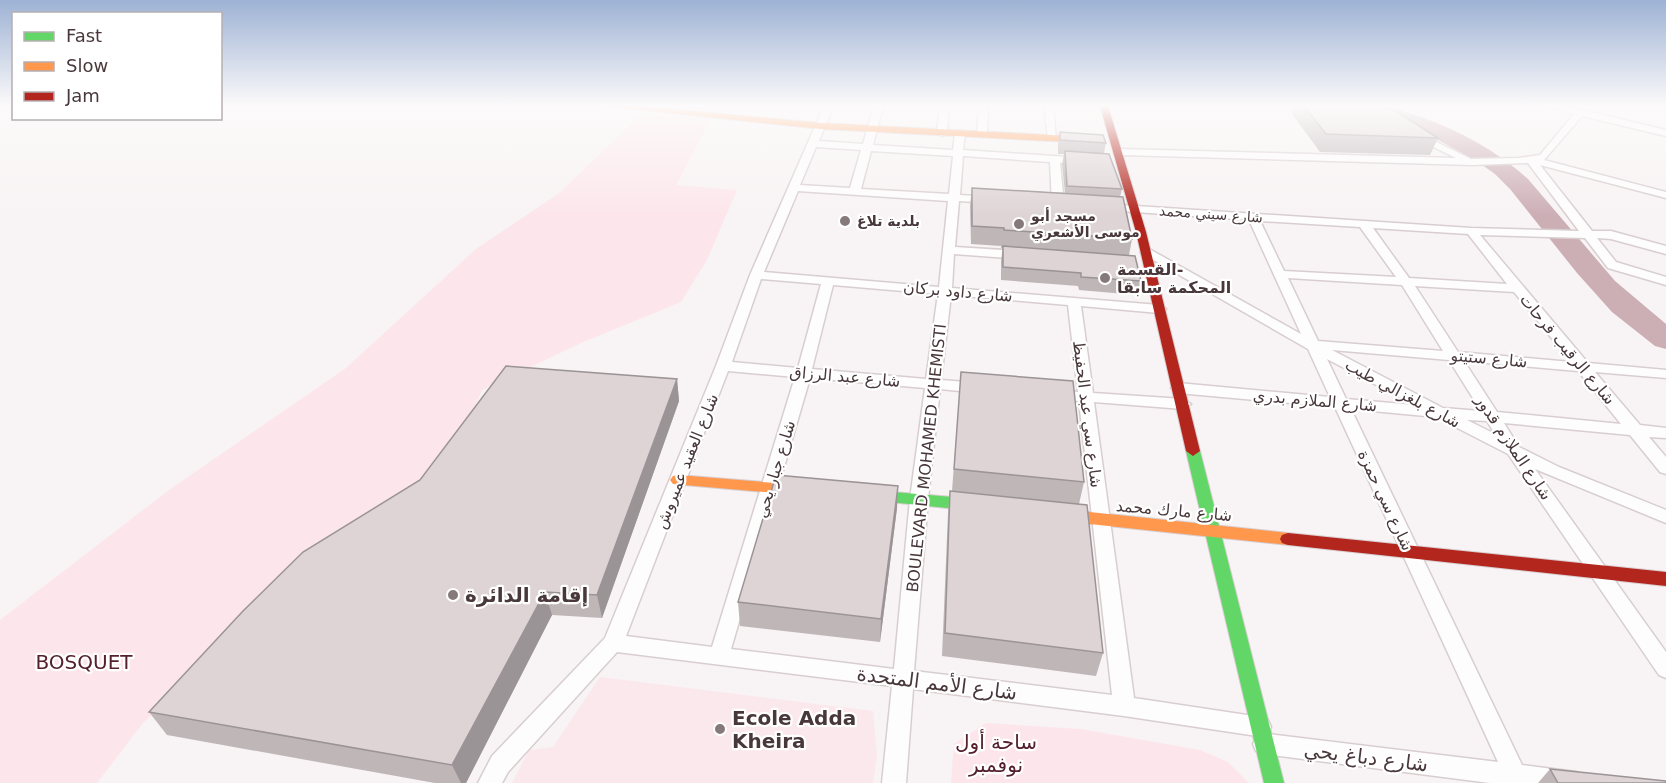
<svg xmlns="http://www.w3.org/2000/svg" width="1666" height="783" font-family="'DejaVu Sans','Noto Naskh Arabic',sans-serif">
<rect width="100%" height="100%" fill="#f8f3f4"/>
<path fill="#fbe8ec" d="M600 677 873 711 877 756 873 783H512L529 750 553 747Z"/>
<path fill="#fce6eb" d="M640 116 712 117 676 185 737 190 707 260 681 302 581 343 482 390 448 470 319 555 143 723 97 783H0V620L169 490 346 368 476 249 558 194Z
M986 723 1081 729 1200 750 1228 762 1249 783H951L954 744Z"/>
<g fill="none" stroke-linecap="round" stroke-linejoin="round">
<path fill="#ccaeb5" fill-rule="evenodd" d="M1356 106C1366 106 1379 105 1388 107 1437 119 1491 145 1528 179L1615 281 1666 324V349L1655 346 1612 312 1577 273 1510 189 1495 174 1478 162 1440 141 1359 110Z"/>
<g stroke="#d8ced0" stroke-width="3">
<path id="street" d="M824 106H833L819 141 863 144 874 106H883L873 145 953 150 955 133 960 130 965 133 963 150 1084 158 1089 161 1084 164 1060 163 1064 204 1058 207 1052 204 1050 162 963 156 960 195 990 197 996 200 990 203 959 201 955 247 1020 251 1026 255 1020 259 954 254 952 288 1159 305 1166 309 1159 313 1081 306 1093 393 1183 399 1191 404 1183 409 1094 402 1134 698 1260 717 1268 720 1271 727 1267 734 1498 762 1335 407 1178 393 1171 388 1178 383 1330 397 1308 349 1141 253 1147 249 1151 250 1301 334 1249 220 1121 211 1115 208 1121 205 1471 228 1579 231 1528 163 1472 165 1120 155 1115 152 1120 149 1456 158 1415 138 1413 136 1418 133 1471 159 1519 158 1540 155 1574 114 1549 106H1566L1666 130V136L1582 116 1544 160 1666 192V198L1540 165 1592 231H1611L1666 246V254L1611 239 1597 238 1616 262 1666 277V285L1608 268 1585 238 1480 235 1588 363 1666 370V378L1595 372 1640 425 1666 428V438L1649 437 1666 457V474L1660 472 1630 435 1504 423 1519 447 1559 467 1666 510V523L1535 469 1666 652V678L1659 675 1508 454 1436 417 1351 409 1522 765 1576 772 1584 775 1588 783H1490L1264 754 1256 751 1253 744 1257 736 1124 716 913 689 906 783H882L892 686 617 652 508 772 502 783H478L492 756 605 638 716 366 750 275ZM816 147 861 150 850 188 800 185ZM871 151 953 156 949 194 861 189ZM798 191 948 201 939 287 764 272ZM1260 221 1360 227 1396 277 1284 271ZM1373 228 1468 234 1507 284 1409 278ZM1288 278 1402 285 1443 351 1318 341ZM761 279 821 284 798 368 732 362ZM833 285 938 294 926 379 812 369ZM1415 286 1514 292 1571 362 1458 352ZM951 295 1068 305 1078 392 1054 390 1046 395 1054 400 1079 401 1112 695 914 671 928 499 940 389 979 393 986 388 979 383 941 380ZM1332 350 1449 360 1481 411 1443 408ZM1327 359 1414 405 1346 399ZM1464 361 1578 371 1621 424 1497 412ZM728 371 795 377 712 647 626 636ZM810 378 925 388 910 499 894 669 731 649ZM1467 420 1487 421 1495 434Z
M940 106H949L947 133 942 136 937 133Z
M979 106H988L987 134 982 137 977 134Z
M1044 106H1053L1056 140 1048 138Z"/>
</g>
<g stroke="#d8ced0" stroke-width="2">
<path id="fast" d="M1193 446 1200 451 1284 783H1264L1186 451Z
M870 490 976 499 982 501 984 505 982 509 976 511 870 500 865 499 862 495 865 491Z"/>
</g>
<g stroke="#d8ced0" stroke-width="2">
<path id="slow" d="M604 106H639L821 123 1090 137 1094 140 1090 143 821 129Z
M678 475 800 485 805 486 808 490 805 494 800 495 673 484 670 480 673 476Z
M1061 509 1288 533 1294 535 1296 539 1294 543 1288 545 1061 521 1055 519 1053 515 1055 511Z"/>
</g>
<g stroke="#d8ced0" stroke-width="2">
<path id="jam" d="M1100 106H1108L1146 232 1200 451 1193 456 1186 451 1136 232Z
M1288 533 1666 572V586L1288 545 1282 543 1280 539 1282 535Z"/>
</g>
<use href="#street" fill="#fefdfd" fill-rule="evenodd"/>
<use href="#fast" fill="#63d668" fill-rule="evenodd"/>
<use href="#slow" fill="#ff974d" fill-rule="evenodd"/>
<use href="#jam" fill="#b3261e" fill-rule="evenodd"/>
</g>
<path fill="#bfb6b8" d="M1294 106H1384L1438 138 1430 155 1320 152 1292 114Z
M1060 132 1106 143 1104 153 1122 189 1120 197 1132 239 1129 255 1141 281 1137 295 1079 290 1078 286 1001 280V260L1003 248H1001V246L971 244 970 205 972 188 1065 193 1062 164 1064 154H1058V145Z
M961 372 1084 482 1079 504 1103 653 1096 676 942 656 948 513 950 491H952Z
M677 379 679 401 602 618 552 615 466 783H435L167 735 149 712 420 480Z
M897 508 880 642 740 626 738 602Z
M1550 769 1666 783H1538Z"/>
<path fill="#9b9496" d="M677 379 679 401 602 618 597 595Z
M898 486 897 508 880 642 881 619Z
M545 592 552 615 466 783H461L452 765Z"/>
<path fill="#ded4d6" stroke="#9b9496" stroke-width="1.5" d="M1304 106H1384L1399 113 1438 138 1326 134Z
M1060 132 1103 135 1106 143 1060 140Z
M1065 151 1109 154 1122 189 1067 186Z
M972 188 1123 197 1132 239 1004 230V228L972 226Z
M1003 246 1135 256 1141 281 1081 277V273L1003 267Z
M506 366 677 379 597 595 545 592 452 765 149 712 243 611 303 552 420 480Z
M961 372 1073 381 1084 482 954 469Z
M776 475 898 486 881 619 738 602Z
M950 491 1087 505 1103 653 945 633Z
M1550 769 1666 781V783H1558Z"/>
<linearGradient id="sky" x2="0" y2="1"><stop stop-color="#9db2d4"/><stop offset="0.49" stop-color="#fcfafa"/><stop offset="1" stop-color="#fcfafa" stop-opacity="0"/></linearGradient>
<rect width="1666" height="216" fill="url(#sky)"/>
<g fill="#86797c" stroke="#fff" stroke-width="2">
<circle cx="845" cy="221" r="6"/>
<circle cx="1019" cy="224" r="6"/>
<circle cx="1105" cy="278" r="6"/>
<circle cx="453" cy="595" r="6"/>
<circle cx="720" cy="729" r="6"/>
</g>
<g text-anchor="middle" stroke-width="4.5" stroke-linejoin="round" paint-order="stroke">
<g font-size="14" fill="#48383b" stroke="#fff">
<text transform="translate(1211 214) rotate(4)" y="5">شارع سيني محمد</text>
</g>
<g font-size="14" font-weight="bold" fill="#48383b" stroke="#fff" text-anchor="start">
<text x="1031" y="221">مسجد أبو<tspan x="1031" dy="16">موسى الأشعري</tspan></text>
<text x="857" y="226">بلدية تلاغ</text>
</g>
<g font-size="16" font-weight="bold" fill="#48383b" stroke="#fff" text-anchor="start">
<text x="1117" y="275">القسمة-<tspan x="1117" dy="18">المحكمة سابقا</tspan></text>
</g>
<g font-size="16" fill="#48383b" stroke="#fff">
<text transform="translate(958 291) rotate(5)" y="6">شارع داود بركان</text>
<text transform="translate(1568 349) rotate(50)" y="6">شارع الرقيب فرحات</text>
<text transform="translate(1489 358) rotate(5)" y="6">شارع ستيتو</text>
<text transform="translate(845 376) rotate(5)" y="6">شارع عبد الرزاق</text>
<text transform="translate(1403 393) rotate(28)" y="6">شارع بلغزالي طيب</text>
<text transform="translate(1315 400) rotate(5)" y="6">شارع الملازم بدري</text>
<text transform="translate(1088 414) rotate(83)" y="6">شارع سي عبد الحفيظ</text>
<text transform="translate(1514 447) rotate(56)" y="6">شارع الملازم قدور</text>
<text transform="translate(926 458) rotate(-84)" y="6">BOULEVARD MOHAMED KHEMISTI</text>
<text transform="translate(686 461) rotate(-68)" y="6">شارع العقيد عميروش</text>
<text transform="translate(775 469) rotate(-73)" y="6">شارع جبار يحي</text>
<text transform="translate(1386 500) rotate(65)" y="6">شارع سي حمزة</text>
<text transform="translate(1174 510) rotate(5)" y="6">شارع مارك محمد</text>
</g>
<g font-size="20" font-weight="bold" fill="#48383b" stroke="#fff" text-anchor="start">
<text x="465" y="602">إقامة الدائرة</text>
<text x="732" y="725">Ecole Adda<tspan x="732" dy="23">Kheira</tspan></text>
</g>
<g font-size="20" fill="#54202f" stroke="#fff">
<text x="84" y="669">BOSQUET</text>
<text x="996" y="749">ساحة أول<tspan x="996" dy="23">نوفمبر</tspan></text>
</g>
<g font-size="20" fill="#48383b" stroke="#fff">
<text transform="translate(937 683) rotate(7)" y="7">شارع الأمم المتحدة</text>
<text transform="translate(1366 757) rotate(7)" y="7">شارع دباغ يحي</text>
</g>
</g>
<rect x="12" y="12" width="210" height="108" fill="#ffffff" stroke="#b6afb1" stroke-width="1.5"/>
<rect x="24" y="32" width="30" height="9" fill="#63d668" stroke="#b6afb1" stroke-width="1.5"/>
<text x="66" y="42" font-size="18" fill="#48383b">Fast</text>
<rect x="24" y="62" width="30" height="9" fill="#ff974d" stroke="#b6afb1" stroke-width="1.5"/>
<text x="66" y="72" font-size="18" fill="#48383b">Slow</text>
<rect x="24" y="92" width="30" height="9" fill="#b3261e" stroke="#b6afb1" stroke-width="1.5"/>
<text x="66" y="102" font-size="18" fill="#48383b">Jam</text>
</svg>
